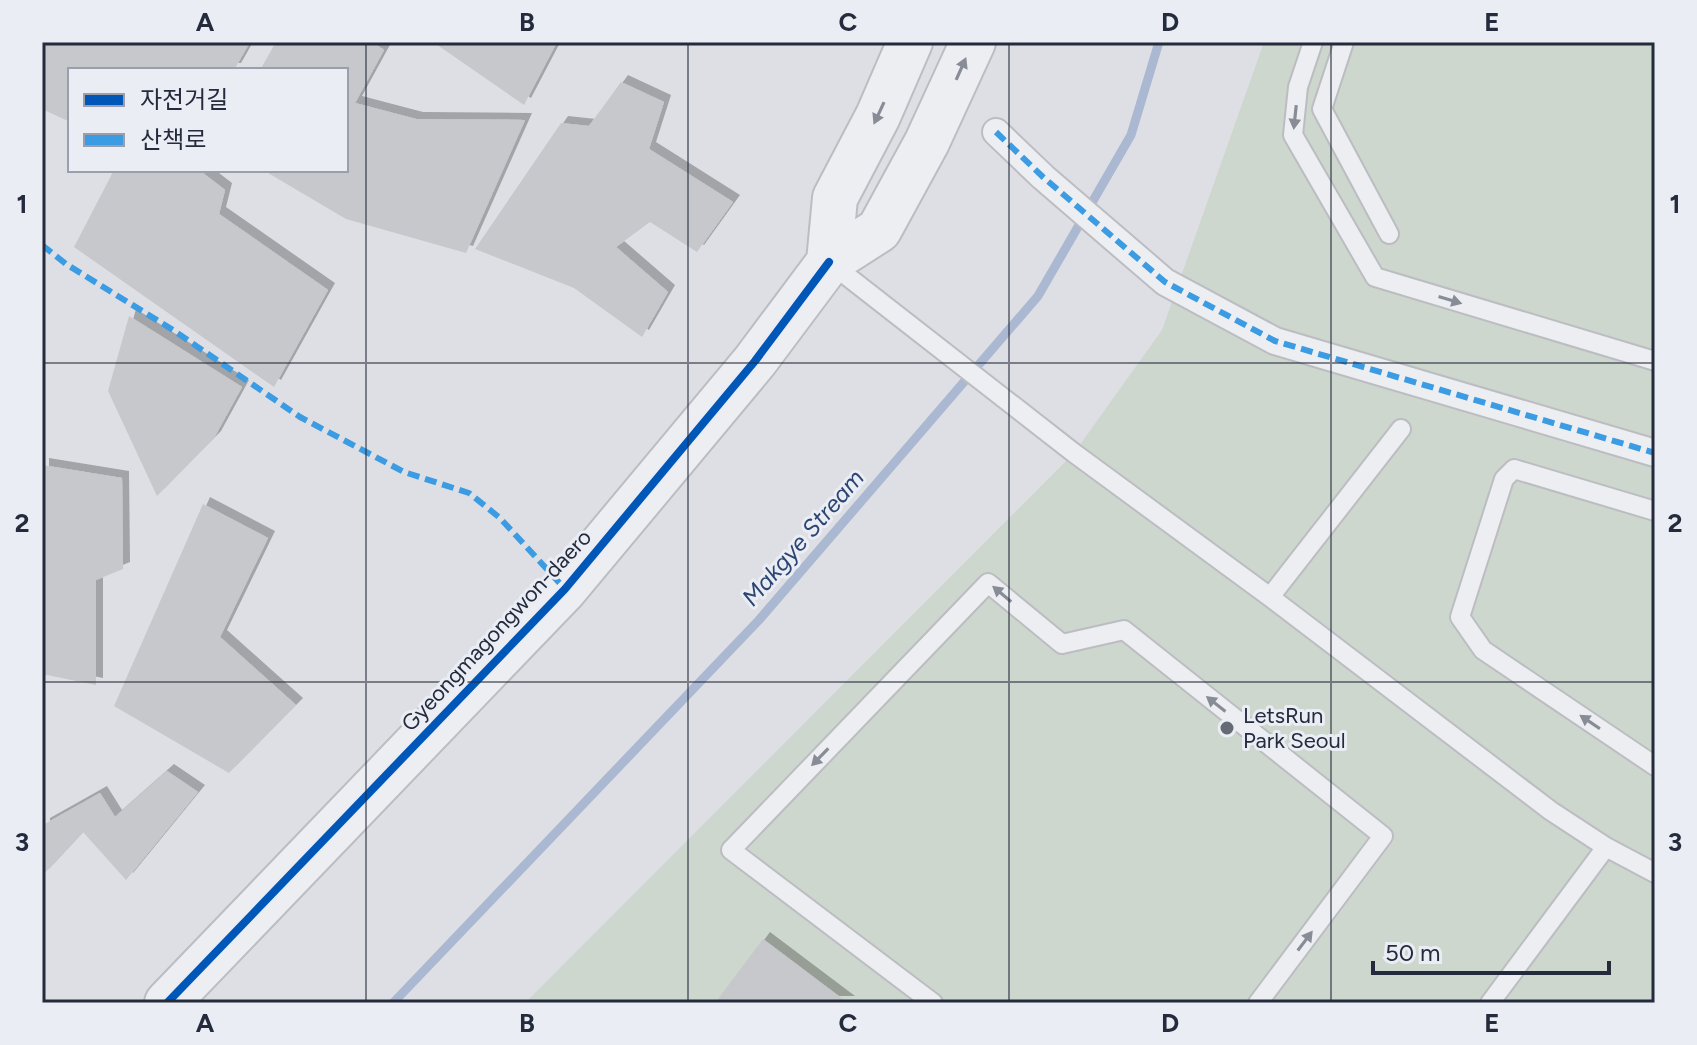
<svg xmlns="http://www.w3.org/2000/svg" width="1697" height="1045" font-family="Figtree,'Noto Sans KR',sans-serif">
<defs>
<filter id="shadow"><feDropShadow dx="7" dy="-7" stdDeviation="0" flood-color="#0004"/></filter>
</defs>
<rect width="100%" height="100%" fill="#dedfe4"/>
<path fill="#cdd7cd" d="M1264 42H1655V1003H525L1074 453 1162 330Z"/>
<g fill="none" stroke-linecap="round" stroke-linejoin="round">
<path stroke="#aab8d2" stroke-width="9" d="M393 1003 759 620 1038 296 1131 135 1159 42"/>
</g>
<path fill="#c6c8cc" filter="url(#shadow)" d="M42 42H250L234 70H70V122L42 109Z
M276 42H372L384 50 355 103 416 119 525 120 466 253 346 219 263 170H346V70H260Z
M433 42H557L524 105Z
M621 82 664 102 649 149 733 202 697 252 650 222 616 247 668 292 642 337 574 288 475 249 561 123 589 126Z
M114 170H199L225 190 219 214 328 290 274 387 74 247Z
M129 316 242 387 214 438 157 496 108 391Z
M42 465 122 478 123 569 96 580V685L42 674Z
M203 504 268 538 220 637 296 705 229 773 114 706Z
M167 771 198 792 126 880 83 832 42 876 43 825 100 793 115 817Z
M763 939 848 1003H715Z"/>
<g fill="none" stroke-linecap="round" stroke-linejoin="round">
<g stroke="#bcbdc2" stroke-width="22">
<path id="service" d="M1313 42 1298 87 1293 135 1375 277 1655 361
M1344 42 1322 109 1389 234
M829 262 1074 453 1270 597 1551 811 1606 847 1655 873
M1655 511 1514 469 1504 479 1460 617 1483 650 1655 766
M1270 597 1401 429
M933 1003 731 850 988 583 1062 644 1124 630 1383 836 1258 1003
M1490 1003 1606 847"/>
</g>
<g stroke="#bcbdc2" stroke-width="30">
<path id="pedestrian" d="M996 132 1043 177 1165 282 1275 341 1655 453"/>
</g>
<g stroke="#bcbdc2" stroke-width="48">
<path id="tertiary" d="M910 42 878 116 835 198 829 262 879 230 927 142 973 42
M167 1003 565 589 755 361 829 262"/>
</g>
<use href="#service" stroke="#edeef1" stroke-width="18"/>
<use href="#pedestrian" stroke="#edeef1" stroke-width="26"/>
<use href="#tertiary" stroke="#edeef1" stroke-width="44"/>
<path stroke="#3c9ce3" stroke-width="6" stroke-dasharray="12 6" stroke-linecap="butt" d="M996 132 1043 177 1165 282 1275 341 1655 453
M42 245 66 264 173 330 300 417 404 472 469 493 500 518 565 589"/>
<g stroke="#eaedf4" stroke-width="13">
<path id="cycleway" d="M167 1003 565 589 755 361 829 262"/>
</g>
<use href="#cycleway" stroke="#0057b8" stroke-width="8"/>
</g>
<defs><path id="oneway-solid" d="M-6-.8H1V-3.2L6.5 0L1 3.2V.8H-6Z" transform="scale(2)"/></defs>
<g fill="#888c97">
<use href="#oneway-solid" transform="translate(961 69) rotate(-66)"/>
<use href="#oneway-solid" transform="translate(879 113) rotate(115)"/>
<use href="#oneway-solid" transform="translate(1295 117) rotate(96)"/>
<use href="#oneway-solid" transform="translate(1450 300) rotate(17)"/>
<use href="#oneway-solid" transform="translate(1002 594) rotate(-140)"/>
<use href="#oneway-solid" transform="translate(1216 704) rotate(-142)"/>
<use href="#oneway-solid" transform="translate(1590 722) rotate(-146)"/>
<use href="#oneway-solid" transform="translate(820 757) rotate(134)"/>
<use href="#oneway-solid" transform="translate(1305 941) rotate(-53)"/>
</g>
<path fill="none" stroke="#242b3d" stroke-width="2" stroke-opacity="0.55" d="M366 42V1003M688 42V1003M1009 42V1003M1331 42V1003M42 363H1655M42 682H1655"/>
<circle fill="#656a77" stroke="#eaedf4" stroke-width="3" cx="1227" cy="728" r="8"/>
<g text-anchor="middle" stroke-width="6" stroke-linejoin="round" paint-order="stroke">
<g font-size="22" fill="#242b3d" stroke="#eaedf4">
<text transform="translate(496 630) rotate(-47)" y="8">Gyeongmagongwon-daero</text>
</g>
<g font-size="22" fill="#242b3d" stroke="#eaedf4" text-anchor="start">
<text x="1243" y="723">LetsRun<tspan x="1243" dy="25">Park Seoul</tspan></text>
</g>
<g font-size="24" font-style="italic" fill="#2c4573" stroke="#eaedf4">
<text transform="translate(803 538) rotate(-49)" y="8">Makgye Stream</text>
</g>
</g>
<rect width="1697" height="1045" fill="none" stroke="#eaedf4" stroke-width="88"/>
<rect x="68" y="68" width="280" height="104" fill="#eaedf4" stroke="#9b9fab" stroke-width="2"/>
<rect x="84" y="94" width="40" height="12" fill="#0057b8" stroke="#9b9fab" stroke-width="2"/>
<text x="140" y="108" font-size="24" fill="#242b3d">자전거길</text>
<rect x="84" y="134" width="40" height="12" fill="#3c9ce3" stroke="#9b9fab" stroke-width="2"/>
<text x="140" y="148" font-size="24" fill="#242b3d">산책로</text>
<path d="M1373 961v12h236v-12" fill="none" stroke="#242b3d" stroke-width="4"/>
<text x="1385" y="961" font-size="24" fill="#242b3d" stroke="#eaedf4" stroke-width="6" paint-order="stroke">50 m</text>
<rect x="44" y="44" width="1609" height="957" fill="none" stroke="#242b3d" stroke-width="3"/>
<g font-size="26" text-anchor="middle" font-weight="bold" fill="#242b3d">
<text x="205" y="31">A</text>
<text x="527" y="31">B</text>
<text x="848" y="31">C</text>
<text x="1170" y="31">D</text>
<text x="1492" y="31">E</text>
<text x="22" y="213">1</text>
<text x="1675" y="213">1</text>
<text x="22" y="532">2</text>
<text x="1675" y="532">2</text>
<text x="22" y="851">3</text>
<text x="1675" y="851">3</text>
<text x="205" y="1032">A</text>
<text x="527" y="1032">B</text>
<text x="848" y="1032">C</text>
<text x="1170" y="1032">D</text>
<text x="1492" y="1032">E</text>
</g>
</svg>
